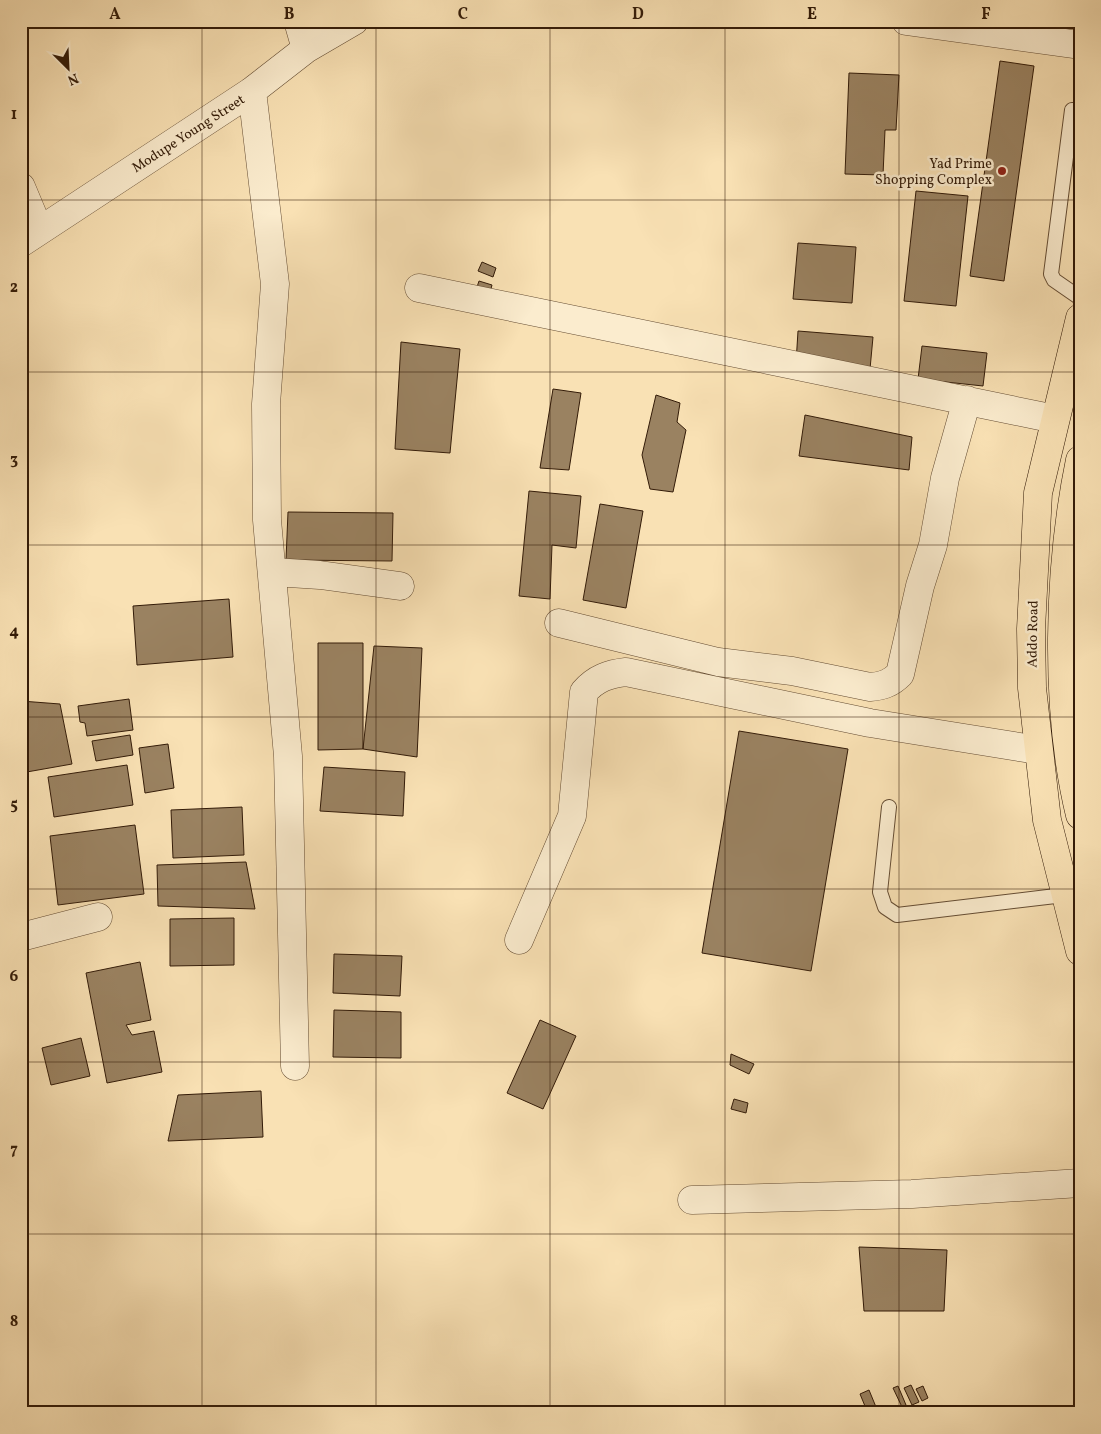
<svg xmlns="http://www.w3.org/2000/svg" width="1101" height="1434" font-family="Vollkorn,serif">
<rect width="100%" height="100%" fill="#f9e1b4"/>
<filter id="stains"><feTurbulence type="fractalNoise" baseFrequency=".004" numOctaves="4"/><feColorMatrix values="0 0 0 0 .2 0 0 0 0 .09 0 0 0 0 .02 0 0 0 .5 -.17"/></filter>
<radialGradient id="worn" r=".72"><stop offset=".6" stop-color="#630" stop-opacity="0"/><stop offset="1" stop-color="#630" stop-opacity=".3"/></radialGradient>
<path fill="#9a8261" stroke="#331b08" d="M1000 61 1034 66 1004 281 970 276Z
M849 73 899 75 896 130H885L883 175 845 174Z
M916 191 968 196 956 306 904 301Z
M798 243 856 247 852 303 793 299Z
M482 262 496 268 493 277 478 271Z
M479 281 492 285 489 296 475 293Z
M798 331 873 337 870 369 796 363Z
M401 342 460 349 450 453 395 449Z
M922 346 987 353 983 386 918 379Z
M553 389 581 393 569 470 540 468Z
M656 395 680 403 677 422 686 430 673 492 650 489 642 455Z
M805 415 912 437 909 470 799 456Z
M529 491 581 496 576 548 552 545 550 599 519 596Z
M600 504 643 511 626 608 583 600Z
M288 512 393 513 392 561 286 560Z
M229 599 233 657 137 665 133 606Z
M318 643H363V749L318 750Z
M374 646 422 648 417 757 363 749Z
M129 699 133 730 87 736 85 723 80 722 78 706Z
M21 701 60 704 72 764 21 773Z
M739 731 848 749 811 971 702 953Z
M130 735 133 755 96 761 92 741Z
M168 744 174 788 145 793 139 748Z
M127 765 133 805 54 817 48 777Z
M324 767 405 772 403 816 320 811Z
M242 807 244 855 173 858 171 810Z
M135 825 144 894 58 905 50 836Z
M246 862 255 909 158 906 157 865Z
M234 918V965L170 966V919Z
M334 954 402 956 400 996 333 993Z
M140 962 151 1020 126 1025 132 1035 154 1031 162 1072 107 1083 86 973Z
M334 1010 401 1012V1058L333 1057Z
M540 1020 576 1036 543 1109 507 1093Z
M81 1038 90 1076 51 1085 42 1048Z
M731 1054 754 1064 749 1074 730 1065Z
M261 1091 263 1137 168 1141 178 1095Z
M734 1099 748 1103 746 1113 731 1109Z
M859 1247 947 1250 944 1311H864Z
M911 1385 919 1402 912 1405 904 1388Z
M898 1386 906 1405 902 1407 893 1388Z
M923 1386 928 1398 922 1401 916 1389Z
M869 1390 876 1407 867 1411 860 1394Z"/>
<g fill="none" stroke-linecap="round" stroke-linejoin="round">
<g stroke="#644c33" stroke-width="16">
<path id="lane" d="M1072 110 1051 274 1054 280 1080 298
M889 807 880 892 885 907 897 915 1064 895
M1078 1413 1080 1412"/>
</g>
<g stroke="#644c33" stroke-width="29">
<path id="street" d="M298 21 306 49
M906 21 1080 45
M252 91 275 284 266 404 267 520 288 756 295 1066
M21 187 39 230
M21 243 252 91 306 49 354 21
M419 288 1055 419
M273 572 320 575 400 586
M559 623 718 662 792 671 870 687C883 686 891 683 900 674L920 586 933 545 945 478 967 400
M21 937 98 917
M519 940 572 816 584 692C596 678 609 674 626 672L870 723 1038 750
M692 1200 912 1194 1080 1183"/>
</g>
<g stroke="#331b08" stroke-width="29">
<path id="primary" d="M1080 318 1038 493 1031 629 1032 688 1047 820 1080 951
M1080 460C1058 567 1054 709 1080 815"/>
</g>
<use href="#lane" stroke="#fbecce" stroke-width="14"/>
<use href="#street" stroke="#fbecce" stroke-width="28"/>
<use href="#primary" stroke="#f9e1b4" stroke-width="28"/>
</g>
<path fill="none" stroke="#331b08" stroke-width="1" stroke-opacity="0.55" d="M202 21V1413M376 21V1413M550 21V1413M725 21V1413M899 21V1413M21 200H1080M21 372H1080M21 545H1080M21 717H1080M21 889H1080M21 1062H1080M21 1234H1080"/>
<circle fill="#8f2418" stroke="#fbecce" stroke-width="2" cx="1002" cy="171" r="5"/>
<g text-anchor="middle" stroke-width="5" stroke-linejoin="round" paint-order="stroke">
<g font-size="14" fill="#331b08" stroke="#fbecce">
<text transform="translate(188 133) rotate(-33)" y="5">Modupe Young Street</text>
<text transform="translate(1032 634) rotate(-89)" y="5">Addo Road</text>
</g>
<g font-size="14" fill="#331b08" stroke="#fbecce" text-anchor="end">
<text x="992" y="168">Yad Prime<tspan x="992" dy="16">Shopping Complex</tspan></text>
</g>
</g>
<rect width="1101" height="1434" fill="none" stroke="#f9e1b4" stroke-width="55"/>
<g transform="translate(68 68) rotate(156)" stroke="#fbecce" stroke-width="4" paint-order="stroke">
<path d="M0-4L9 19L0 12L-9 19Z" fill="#331b08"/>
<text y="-8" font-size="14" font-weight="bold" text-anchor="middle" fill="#331b08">N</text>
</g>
<rect x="28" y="28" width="1046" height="1378" fill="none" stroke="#331b08" stroke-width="2"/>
<g font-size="16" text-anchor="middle" font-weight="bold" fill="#331b08">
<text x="115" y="19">A</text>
<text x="289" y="19">B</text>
<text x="463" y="19">C</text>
<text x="638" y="19">D</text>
<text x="812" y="19">E</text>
<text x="986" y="19">F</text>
<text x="14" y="119">1</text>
<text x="14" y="292">2</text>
<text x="14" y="464">3</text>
<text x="14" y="636">4</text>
<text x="14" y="809">5</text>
<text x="14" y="981">6</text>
<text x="14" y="1154">7</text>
<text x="14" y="1326">8</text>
</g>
<rect width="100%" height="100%" filter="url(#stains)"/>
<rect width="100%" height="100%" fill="url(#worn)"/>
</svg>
